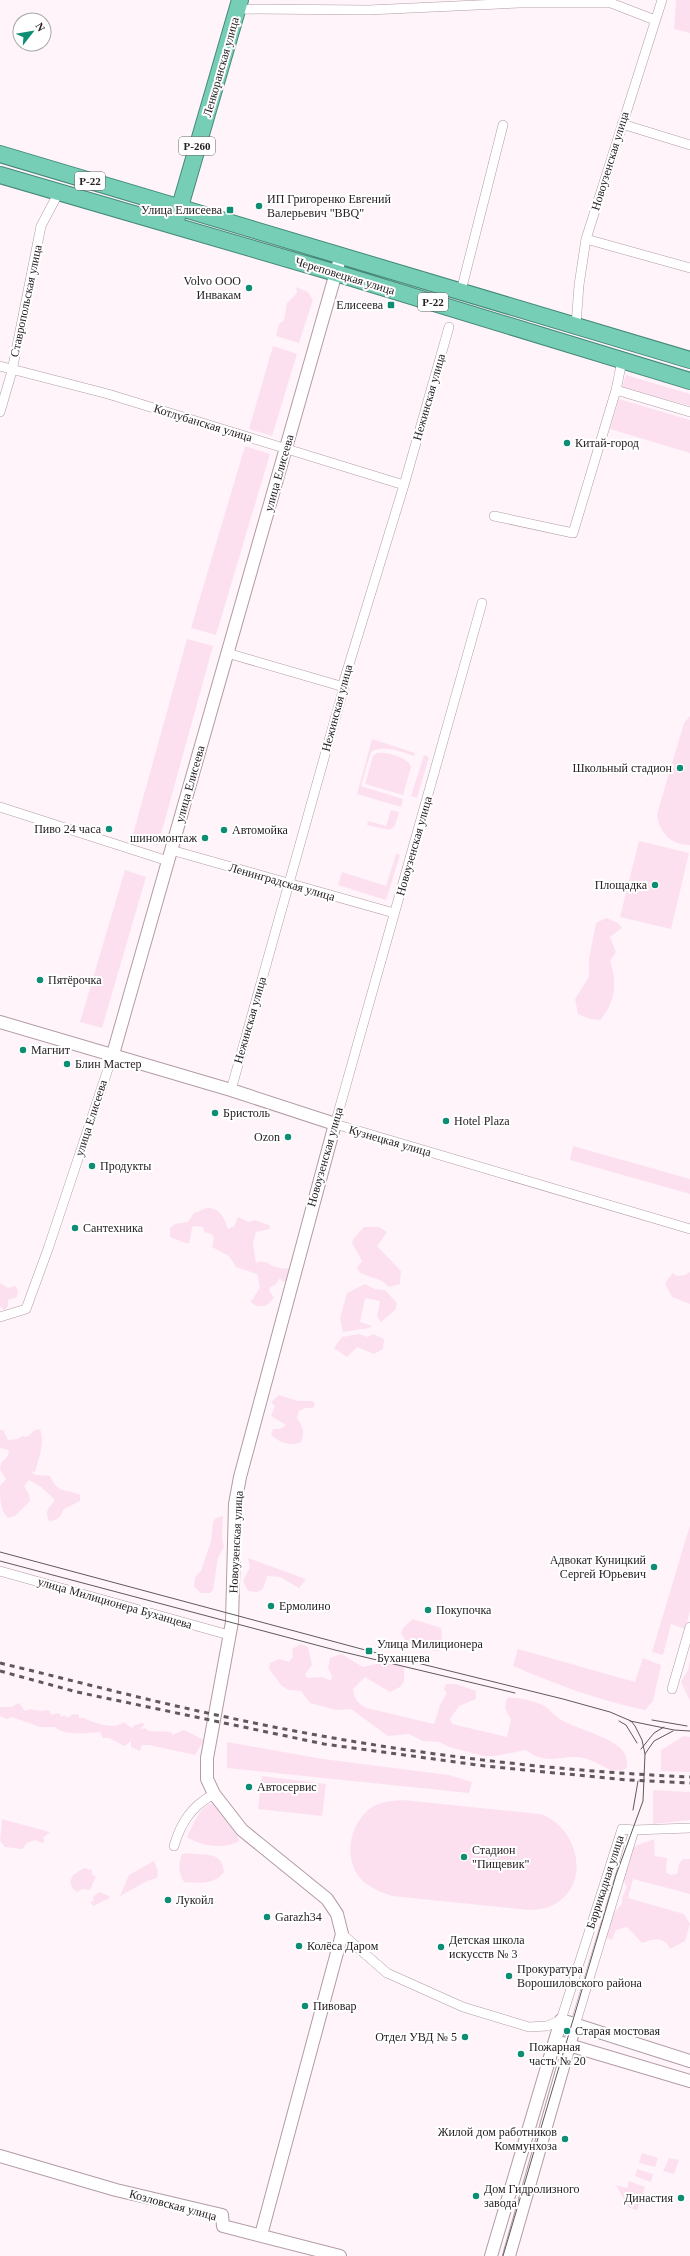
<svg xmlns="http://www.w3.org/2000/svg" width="690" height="2256" font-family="'Times New Roman',serif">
<rect width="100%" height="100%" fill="#fef4f9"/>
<path fill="#fde0ef" d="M676 0H690V33L674 29Z
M296 287 308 292 313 300 299 343 276 336 279 324 284 320 287 303 297 293Z
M273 346 297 354 272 436 249 429Z
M626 375 690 394V406L622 387Z
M619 399 690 420V453L610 429Z
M245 446 270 454 216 635 191 628Z
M187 639 213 646 158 845 132 838Z
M690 716V845C671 845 659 833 657 814L684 723Z
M372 739 415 753 414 756C400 752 384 744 371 752L361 786 403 799 401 807 357 794Z
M377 753C386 752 408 757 411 767L403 795 365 784 373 756Z
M424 755 429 757 417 798 411 796Z
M391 810 399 812 395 826 390 830 367 825 368 821 386 826Z
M639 841 689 853 671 929 620 917Z
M396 854 400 855 386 900 338 885 342 872 386 886Z
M125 870 146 877 102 1028 80 1022Z
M606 918 618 923 622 928 610 937 616 952 610 961C618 983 615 1003 600 1020L590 1019 578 1014 575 999 589 977V959L596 923Z
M573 1146 690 1179V1194L570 1160Z
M207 1208C221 1208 224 1218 228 1229L234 1226 238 1217 249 1222 255 1220 269 1225 270 1229 256 1232 253 1243 256 1263C268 1257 271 1271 289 1268L291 1272 290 1278 283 1282 280 1278 275 1285 270 1287 269 1291 274 1297C269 1307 258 1310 250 1301L253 1299 260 1287 257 1274 236 1267 229 1256 212 1247 214 1238 212 1234 204 1232 203 1227 193 1226C190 1233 192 1238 188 1244L170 1237V1228L175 1224 188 1222 194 1213Z
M364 1227H379L387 1232 377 1246 401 1271 400 1284 389 1287 382 1281 360 1273 357 1268 362 1261 352 1243 354 1238Z
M690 1272V1304L672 1297 665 1283 673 1273 677 1276 685 1275Z
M0 1283 8 1288 15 1286 18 1290 17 1297 8 1300V1305L5 1311 0 1306Z
M365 1284 375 1289 385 1290 397 1303 395 1310 381 1322 377 1317 380 1301 365 1298 360 1322 372 1326 369 1328 343 1332 340 1318 347 1293Z
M359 1334 368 1337 373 1334 384 1339 383 1349 374 1354 357 1347 347 1357 334 1348 342 1337Z
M279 1395 298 1401H313L315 1405 313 1408H305L299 1411 297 1418C303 1427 305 1432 301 1442 290 1447 279 1442 271 1435L273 1429H280L286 1425 271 1416 275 1406 271 1402Z
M40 1429C45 1443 39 1457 35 1472L31 1471 35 1475 50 1476C58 1494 64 1488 80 1495V1501L64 1509C61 1516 58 1521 49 1521 44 1510 49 1508 55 1500L41 1487 29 1480 24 1486 29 1494 30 1501 15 1516 8 1518C0 1511 0 1498 0 1486L6 1479 0 1470 1 1463 8 1456 9 1450 0 1448V1430H3L8 1440 18 1439 22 1436 27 1437 35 1430Z
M223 1516 222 1539 224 1547 218 1558 213 1590 210 1593H201L194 1587 195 1577 201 1571 211 1541 213 1522 216 1518Z
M690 1525V1611L685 1629 671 1624 663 1655 652 1652Z
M248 1558 306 1579 299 1588 280 1577 267 1576 263 1589 257 1592 248 1591 243 1581 250 1567Z
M413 1619 441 1628 442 1635 439 1651C424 1649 408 1649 401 1633L403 1628Z
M301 1644 308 1647 312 1665 305 1674 307 1678 322 1677 331 1681 332 1676 328 1668 330 1658 341 1654 363 1667 384 1662 404 1667V1682L400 1687 390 1692 365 1677 353 1689C354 1699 358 1704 367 1708L434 1724 440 1705 447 1693 444 1689 446 1684H456L476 1691V1699L459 1706 450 1719 452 1724 507 1737 511 1720 505 1708 507 1698C518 1697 529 1700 540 1704 548 1707 551 1712 557 1717 573 1729 610 1735 623 1751 627 1756 627 1761 627 1768 612 1776 601 1763 587 1759 565 1752 549 1768 526 1750L495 1756H484L449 1747 439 1742 423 1741 409 1734 388 1736 351 1709 336 1710 310 1703 301 1691 289 1690 282 1686 269 1669 270 1663 279 1659 289 1662 293 1657 292 1649Z
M518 1649 635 1682 643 1658 661 1665 653 1701 645 1710C599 1701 556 1684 513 1666Z
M690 1660V1701L681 1682 688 1670Z
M19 1703 25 1711C32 1707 39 1713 46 1710L50 1711 51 1715 59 1713 61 1717 65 1715 67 1718 73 1714 79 1715V1718H84C92 1722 116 1731 123 1722L132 1728 135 1725 143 1723 145 1725 142 1727 141 1730 145 1728 149 1731 171 1732 172 1735 184 1730 204 1740 195 1755 149 1745H142L140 1751 131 1747V1741L124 1746 109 1738H103L100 1732C89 1733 63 1736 55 1727H40L12 1717 7 1719 0 1716V1707H11Z
M684 1736 690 1737V1772L661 1771V1750Z
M227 1742 323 1759 449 1775 472 1782 469 1793 227 1768Z
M262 1776 326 1784 322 1816 258 1809Z
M653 1790 690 1792V1820L653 1824Z
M402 1800 540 1814C580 1827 593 1889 549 1907 544 1909 536 1909 530 1910L392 1896C381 1892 369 1888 360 1878 344 1858 349 1828 367 1811 376 1802 390 1801 402 1800Z
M213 1803 235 1829 239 1841C225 1850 200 1846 187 1837 194 1824 198 1808 213 1803Z
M2 1819 50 1832 43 1838 45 1841 42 1843 35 1840 27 1843 22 1849 5 1847 0 1841Z
M654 1839 655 1856 667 1858 666 1872 670 1875 677 1874 679 1864 683 1859H690V1894L633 1879 628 1898 684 1914 690 1924 685 1941 670 1949C664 1936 654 1939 642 1943L627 1927 616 1930 612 1940 607 1938C604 1924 613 1913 622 1904V1898L627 1887C621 1878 623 1876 627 1867 630 1861 631 1853 633 1847Z
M187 1853C204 1856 222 1850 224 1872 214 1885 199 1883 184 1882 178 1872 178 1865 182 1854Z
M154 1861 158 1872 157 1878 147 1881 120 1896 129 1875Z
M84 1868 92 1870V1875L96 1876 90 1890 82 1889 77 1892 73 1889 70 1882 73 1875Z
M99 1892 109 1896 110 1898 93 1906 90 1902 94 1901 93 1897Z
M642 2153 658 2158 655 2167 639 2163Z
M669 2158 679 2160 674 2174 663 2171Z
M637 2169 653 2174 651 2182 635 2176Z
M629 2181 645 2187 637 2210 628 2207 616 2185 627 2188Z"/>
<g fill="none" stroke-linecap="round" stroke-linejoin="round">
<g stroke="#b29ba7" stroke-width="10">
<path id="minor" d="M238 9 369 10 519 3H611L655 20
M622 124 690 145
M586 239 690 268
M461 291 503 125
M576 325 579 285 586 239 662 0
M0 366 108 394 404 485
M616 390 690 412
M0 412 12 371 41 226 59 192
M494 516 573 533 616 390 622 361
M482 603 335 1124 690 1229
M227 653 344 687
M0 807 168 861
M171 850 394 913
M231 1090 344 687 343 684 404 485 449 327
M0 1317 26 1309 48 1249 113 1054
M0 1571 229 1635
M672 1689 690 1627
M634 1830 690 1828
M174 1846C181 1822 192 1806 214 1794
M342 1934 387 1973 463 2007 529 2027 547 2026 561 2020 622 1829 634 1830 575 2025"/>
</g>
<g stroke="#b29ba7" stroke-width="14">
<path id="tertiary" d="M0 1022 231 1090 335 1124 240 1477 235 1504 232 1622 207 1758V1779L214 1794 242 1830 327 1899 337 1914 342 1934 261 2235
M113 1054 341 255
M562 2043 690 2081
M0 2156 116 2190 222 2215 223 2226 340 2256
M491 2256 561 2020 690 2061
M509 2256 575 2025"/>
</g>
<g stroke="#448978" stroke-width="18">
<path id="trunk" d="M0 154 690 360
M0 175 336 273 690 381
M177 217 240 0"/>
</g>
<use href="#minor" stroke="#fff" stroke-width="9"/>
<use href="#tertiary" stroke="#fff" stroke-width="12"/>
<use href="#trunk" stroke="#76ceb7" stroke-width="16"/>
<path stroke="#60585c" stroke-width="1" d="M0 1552 369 1651 563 1699 610 1712 631 1721 635 1726 642 1740 645 1754 643 1801 616 1875 503 2256
M0 1561 335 1650 515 1693
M652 1720 687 1726
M619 1721 626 1725 637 1743
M630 1721 674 1730 690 1731
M641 1749 654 1733 664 1727
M645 1754 654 1741 673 1731
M633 1810 638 1781"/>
<path stroke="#60585c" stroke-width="3" stroke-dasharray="5 5" stroke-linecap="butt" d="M0 1663C75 1681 150 1701 226 1717 378 1750 535 1770 690 1777
M0 1671 77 1692 324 1744 485 1766 627 1780 690 1783"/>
</g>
<g fill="#0d8d73" stroke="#fff" stroke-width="1.5">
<circle cx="259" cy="206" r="4"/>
<rect x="226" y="206" width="8" height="8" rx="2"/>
<circle cx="249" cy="288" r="4"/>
<rect x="387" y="301" width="8" height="8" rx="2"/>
<circle cx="567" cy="443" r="4"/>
<circle cx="680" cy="768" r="4"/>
<circle cx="109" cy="829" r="4"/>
<circle cx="224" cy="830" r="4"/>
<circle cx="205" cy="838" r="4"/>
<circle cx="655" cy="885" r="4"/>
<circle cx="40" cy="980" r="4"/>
<circle cx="23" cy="1050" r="4"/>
<circle cx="67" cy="1064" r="4"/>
<circle cx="215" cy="1113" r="4"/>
<circle cx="446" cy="1121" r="4"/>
<circle cx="288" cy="1137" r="4"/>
<circle cx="92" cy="1166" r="4"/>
<circle cx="75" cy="1228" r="4"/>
<circle cx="654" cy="1567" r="4"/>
<circle cx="271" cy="1606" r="4"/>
<circle cx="428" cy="1610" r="4"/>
<rect x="365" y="1647" width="8" height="8" rx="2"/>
<circle cx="249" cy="1787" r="4"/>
<circle cx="464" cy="1857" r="4"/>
<circle cx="168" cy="1900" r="4"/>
<circle cx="267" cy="1917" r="4"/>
<circle cx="299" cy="1946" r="4"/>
<circle cx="441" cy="1947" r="4"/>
<circle cx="509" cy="1976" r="4"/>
<circle cx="305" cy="2006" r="4"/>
<circle cx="567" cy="2031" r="4"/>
<circle cx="465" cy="2037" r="4"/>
<circle cx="521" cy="2054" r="4"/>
<circle cx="565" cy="2139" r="4"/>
<circle cx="476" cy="2196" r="4"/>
<circle cx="681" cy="2198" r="4"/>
</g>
<g text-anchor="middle" stroke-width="4" stroke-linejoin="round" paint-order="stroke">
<g fill="#fff" stroke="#686366" stroke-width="1">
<rect x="179" y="137" width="36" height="18" rx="3"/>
<rect x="75" y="172" width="30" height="18" rx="3"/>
<rect x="418" y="293" width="30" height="18" rx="3"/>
</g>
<g font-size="11" font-weight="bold" fill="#282024">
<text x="197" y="150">Р-260</text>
<text x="90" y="185">Р-22</text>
<text x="433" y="306">Р-22</text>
</g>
<g font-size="12" fill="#282024" stroke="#fff">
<text transform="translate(221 67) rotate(-74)" y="4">Ленкоранская улица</text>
<text transform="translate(610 161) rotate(-73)" y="4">Новоузенская улица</text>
<text transform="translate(345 276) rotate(17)" y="4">Череповецкая улица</text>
<text transform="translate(26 301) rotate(-78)" y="4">Ставропольская улица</text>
<text transform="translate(429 397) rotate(-74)" y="4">Нежинская улица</text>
<text transform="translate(203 423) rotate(17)" y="4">Котлубанская улица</text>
<text transform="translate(279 473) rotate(-74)" y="4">улица Елисеева</text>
<text transform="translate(337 708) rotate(-75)" y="4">Нежинская улица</text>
<text transform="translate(190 784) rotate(-74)" y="4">улица Елисеева</text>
<text transform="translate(414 846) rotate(-74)" y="4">Новоузенская улица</text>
<text transform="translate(282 882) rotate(16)" y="4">Ленинградская улица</text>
<text transform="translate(250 1020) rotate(-74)" y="4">Нежинская улица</text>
<text transform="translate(91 1118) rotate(-72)" y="4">улица Елисеева</text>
<text transform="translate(390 1141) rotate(16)" y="4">Кузнецкая улица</text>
<text transform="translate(325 1157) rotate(-74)" y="4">Новоузенская улица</text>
<text transform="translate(236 1542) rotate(-87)" y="4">Новоузенская улица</text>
<text transform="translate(115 1603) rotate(16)" y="4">улица Милиционера Буханцева</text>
<text transform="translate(605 1882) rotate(-72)" y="4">Баррикадная улица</text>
<text transform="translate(173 2205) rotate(15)" y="4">Козловская улица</text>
</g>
<g font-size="12" fill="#282024" stroke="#fff" text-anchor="start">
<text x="267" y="203">ИП Григоренко Евгений<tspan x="267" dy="14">Валерьевич "BBQ"</tspan></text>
<text x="222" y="214" text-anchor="end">Улица Елисеева</text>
<text x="241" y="285" text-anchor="end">Volvo ООО<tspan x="241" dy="14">Инвакам</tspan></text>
<text x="383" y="309" text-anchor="end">Елисеева</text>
<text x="575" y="447">Китай-город</text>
<text x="672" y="772" text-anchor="end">Школьный стадион</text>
<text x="101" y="833" text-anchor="end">Пиво 24 часа</text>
<text x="232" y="834">Автомойка</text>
<text x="197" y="842" text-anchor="end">шиномонтаж</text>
<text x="647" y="889" text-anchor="end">Площадка</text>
<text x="48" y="984">Пятёрочка</text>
<text x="31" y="1054">Магнит</text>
<text x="75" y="1068">Блин Мастер</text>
<text x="223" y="1117">Бристоль</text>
<text x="454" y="1125">Hotel Plaza</text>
<text x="280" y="1141" text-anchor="end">Ozon</text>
<text x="100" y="1170">Продукты</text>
<text x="83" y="1232">Сантехника</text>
<text x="646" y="1564" text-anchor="end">Адвокат Куницкий<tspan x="646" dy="14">Сергей Юрьевич</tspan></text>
<text x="279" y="1610">Ермолино</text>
<text x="436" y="1614">Покупочка</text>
<text x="377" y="1648">Улица Милиционера<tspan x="377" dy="14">Буханцева</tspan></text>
<text x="257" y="1791">Автосервис</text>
<text x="472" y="1854">Стадион<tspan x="472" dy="14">"Пищевик"</tspan></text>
<text x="176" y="1904">Лукойл</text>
<text x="275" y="1921">Garazh34</text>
<text x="449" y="1944">Детская школа<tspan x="449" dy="14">искусств № 3</tspan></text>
<text x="307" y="1950">Колёса Даром</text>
<text x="517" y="1973">Прокуратура<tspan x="517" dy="14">Ворошиловского района</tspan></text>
<text x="313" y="2010">Пивовар</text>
<text x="575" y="2035">Старая мостовая</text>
<text x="457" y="2041" text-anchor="end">Отдел УВД № 5</text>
<text x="529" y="2051">Пожарная<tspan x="529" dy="14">часть № 20</tspan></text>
<text x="557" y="2136" text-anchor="end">Жилой дом работников<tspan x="557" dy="14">Коммунхоза</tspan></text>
<text x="484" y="2193">Дом Гидролизного<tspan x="484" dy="14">завода</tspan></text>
<text x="673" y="2202" text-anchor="end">Династия</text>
</g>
</g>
<g transform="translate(32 32) rotate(59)"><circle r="19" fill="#ffffff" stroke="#a9a6a7"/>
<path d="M0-3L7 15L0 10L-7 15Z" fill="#0d8d73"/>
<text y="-6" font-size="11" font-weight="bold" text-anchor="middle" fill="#282024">N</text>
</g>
</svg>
